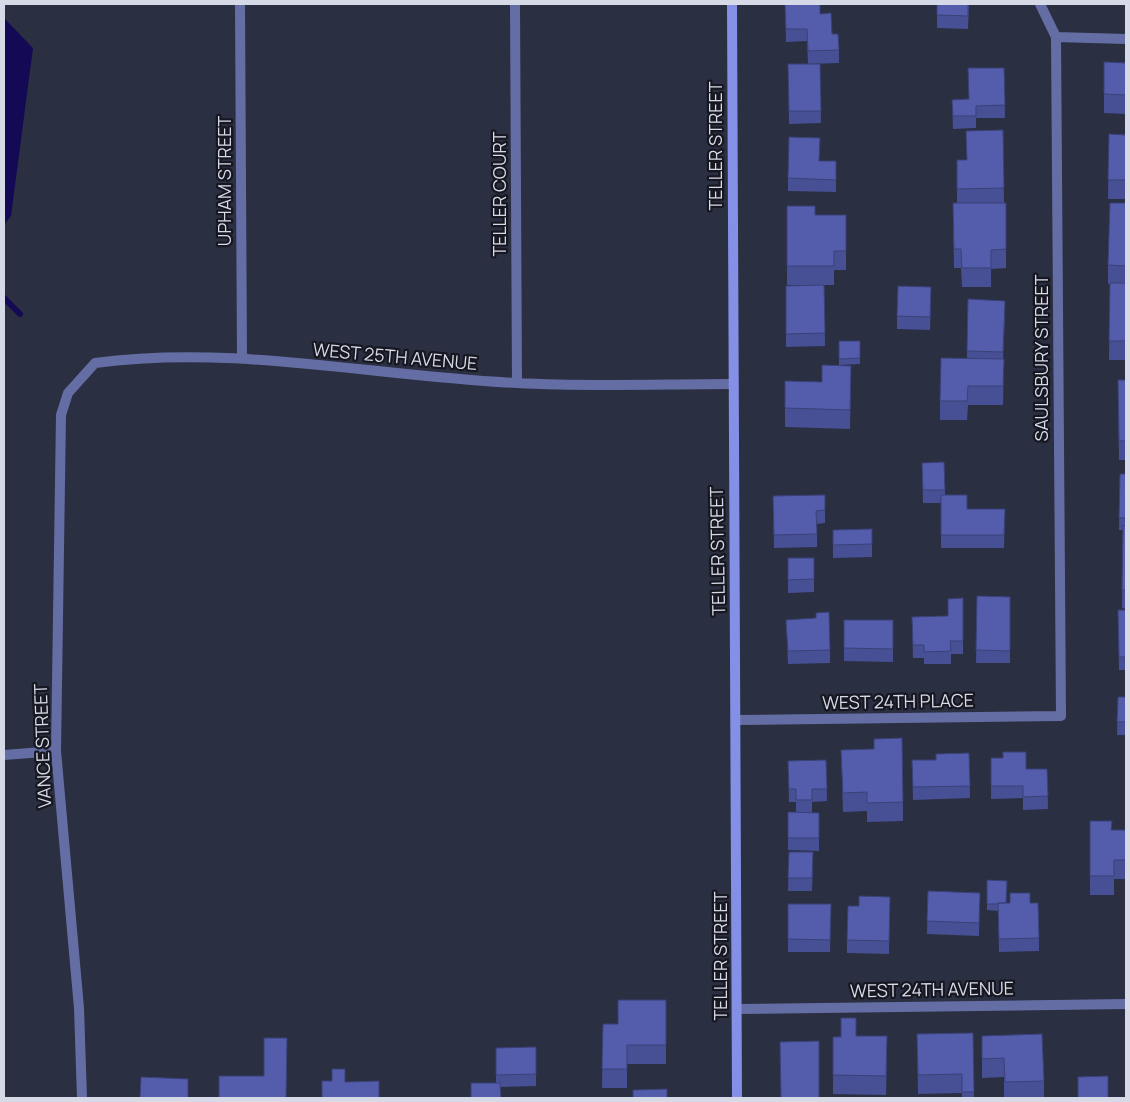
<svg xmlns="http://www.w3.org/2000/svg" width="1130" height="1102" font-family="Manrope,sans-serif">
<rect width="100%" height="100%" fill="#2b2f42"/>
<path fill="#130955" d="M4 18 33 48 11 216 4 225Z"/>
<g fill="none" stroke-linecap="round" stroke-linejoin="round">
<path stroke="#130955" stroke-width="6" d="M4 298 20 314"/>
<path stroke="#656ea4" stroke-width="10" d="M240 4 242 359
M515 4 517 383
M1056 37 1126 39
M736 720 1061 716 1056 37 1040 4
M4 755 56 751
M738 1009 1126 1004
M82 1098 79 1008 56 751 61 415 68 393 95 363C235 344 377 377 517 383 589 387 661 384 732 384"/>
<path stroke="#8390e5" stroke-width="10" d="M732 4 737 1098"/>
</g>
<path fill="#475094" d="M785 4 820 14 832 34 839 50V63L808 64 807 41 786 42Z
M937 4H969L968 29 937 28Z
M1104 62 1126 63V114L1104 113Z
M788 64H820L821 123 789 124Z
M1004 68 1005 118H976V128L953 129 952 100 969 99Z
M1003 130 1004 203H1006V268L991 269V287H962L961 268H954L953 203H957V160H966Z
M1109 134 1126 135V199H1108Z
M820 161H836V192L788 191V178Z
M1126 203V360H1109L1110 284H1108V265Z
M787 206 815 215H846V270H834V285H787Z
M824 285 825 346 786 347V286Z
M968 299 1005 313 1003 359H1004L1003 405H968L967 420H940V401L967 358Z
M931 300 930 330 897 329V316Z
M839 341H860V364L839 365Z
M851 366 850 429 785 427V381L822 382Z
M1118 380H1126V460H1119Z
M922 463 945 490V495L967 509H1005L1004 548H941V503H923Z
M1120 474H1126V609L1122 608 1123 530H1119Z
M825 495V523L817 524V547L774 548 773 496Z
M872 529V557L833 558V530Z
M788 558H814V592L788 593Z
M977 596 1010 597V663H976Z
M963 598V654H951V664H924V658H913L912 617 948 616Z
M1118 610H1126V681L1125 670H1119Z
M786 620 830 650V663L788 664Z
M844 620H893V662L844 661Z
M1118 697H1126V735H1117Z
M841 750 903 802V821L867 822V811L843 812Z
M969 753 970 798 913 800 912 760H936Z
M991 758 1026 769H1047L1048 809 1023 810V798L991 799Z
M826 760 827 801 812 802V813H819V851L788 850V812H796V802H789L788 761Z
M1090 821 1112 830H1126V879H1114V895H1090Z
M789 852 813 865 812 891H788Z
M987 880 1006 903H1030L1039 938V951L999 952 998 911 987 910Z
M928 891 980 893 979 936 927 934Z
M788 904H831L830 952H788Z
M859 906 890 910 889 954 847 953V940Z
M666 1000V1064H627V1088H602L603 1024H618Z
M973 1033 974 1098H962V1093L918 1094 917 1034Z
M856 1036 887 1055 886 1095 833 1094V1037Z
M982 1036 1044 1081V1098H1004V1077L982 1078Z
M536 1047V1086L501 1087 496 1083V1048Z"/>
<path fill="#535dac" stroke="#3a4178" d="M785 4H820V14L831 13 832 34H838L839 50 808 51 807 29H786Z
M937 4H968V16L937 15Z
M1104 62 1126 63V95L1104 94Z
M788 64H820L821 111H789Z
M968 68H1004L1005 105 976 106V116H953L952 100 969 99Z
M1003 130 1004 188 957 189V160H967L966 131Z
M1109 134 1126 135V180H1108Z
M789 137 820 138 819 161H836V180L788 178Z
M953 203H1006V249L991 250V268H962L961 249H954Z
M1110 203H1126V266L1108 265Z
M787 206H815V215H846V251H834V266H787Z
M1110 283H1126V341H1109Z
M824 285 825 333 786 334V286Z
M898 286 931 287 930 317 897 316Z
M968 299 1005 301 1003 352 967 351Z
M839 341H860V358L839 359Z
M941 358 1004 359 1003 386H968L967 401H940Z
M822 365 851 366 850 410 785 408V381L822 382Z
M1118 380H1126V441H1119Z
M944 462 945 490H923L922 463Z
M1120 474H1126V518H1119Z
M825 495V510L816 511 817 534 774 535 773 496Z
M941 495H967V509H1005L1004 535H941Z
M1123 526H1126V590H1122Z
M872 529V544L833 545V530Z
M788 558H814V579L788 580Z
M977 596 1010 597V651L976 650Z
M963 598V641H950L951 651 924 652V645H913L912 617 948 616V599Z
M1118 610H1126V669L1125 657H1119Z
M829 612 830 650 788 651 786 620 816 618V613Z
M844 620H893V649L844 648Z
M1118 697H1126V722H1117Z
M902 738 903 802 867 803V792L843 793 841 750 874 749V739Z
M1003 752H1026V769H1047L1048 796 1023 797V786H991V758H1003Z
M969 753 970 786 913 787 912 760H936V754Z
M826 760 827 789H812V800H796V789H789L788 761Z
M788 812 819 813V838H788Z
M1090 821H1112L1111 830H1126V860H1114V876H1090Z
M789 852H813L812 878H788Z
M987 880 1007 881 1006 903H998V904H987Z
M928 891 980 893 979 923 927 921Z
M1010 893H1030V903H1038L1039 938 999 939 998 903H1010Z
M859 896 890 897 889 941 847 940 848 906H859Z
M788 904H831L830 940 788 939Z
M618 1000H666V1045H627V1069H602L603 1024H618Z
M841 1018H856V1036H887L886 1076 833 1075V1037H841Z
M973 1033 974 1092H962V1074L918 1075 917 1034Z
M1042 1034 1044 1081 1005 1082 1004 1058 982 1059V1036Z
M264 1038H287L286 1098H219V1076H264Z
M819 1041V1098H781L780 1042Z
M536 1047V1074L496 1075V1048Z
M332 1069H345V1082L379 1081V1098H322V1081H332Z
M1108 1076V1098H1078V1077Z
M141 1077 188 1079V1098H140Z
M471 1083H500L501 1098H471Z
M667 1089V1098H633V1090Z"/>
<g text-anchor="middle" stroke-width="4.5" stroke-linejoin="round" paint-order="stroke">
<g font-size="18" fill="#d6d9e6" stroke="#161720">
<text transform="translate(716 146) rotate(-90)" y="6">TELLER STREET</text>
<text transform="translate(225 181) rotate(-90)" y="6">UPHAM STREET</text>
<text transform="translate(500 194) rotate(-90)" y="6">TELLER COURT</text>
<text transform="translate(395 357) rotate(5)" y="6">WEST 25TH AVENUE</text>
<text transform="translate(1042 358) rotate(-90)" y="6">SAULSBURY STREET</text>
<text transform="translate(718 551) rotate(-91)" y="6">TELLER STREET</text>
<text transform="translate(898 702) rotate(-1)" y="6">WEST 24TH PLACE</text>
<text transform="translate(43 746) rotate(-92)" y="6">VANCE STREET</text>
<text transform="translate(721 956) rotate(-90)" y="6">TELLER STREET</text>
<text transform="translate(932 990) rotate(-1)" y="6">WEST 24TH AVENUE</text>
</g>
</g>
<rect width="1130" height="1102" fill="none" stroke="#d6d9e6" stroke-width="10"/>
</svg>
